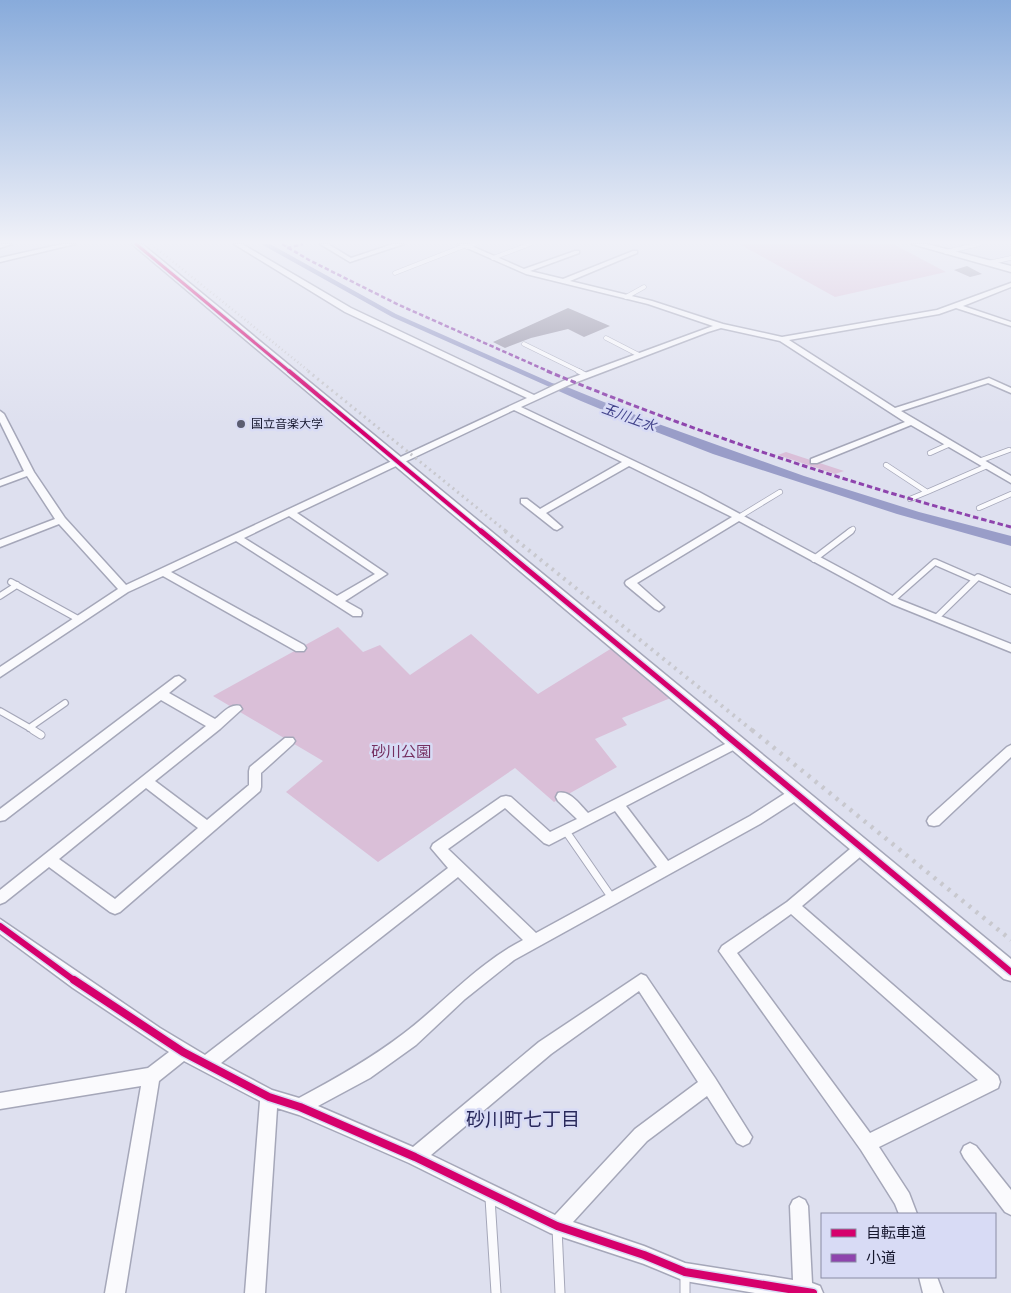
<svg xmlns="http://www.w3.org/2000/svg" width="1011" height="1293" font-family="'IBM Plex Sans','Noto Sans JP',sans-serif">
<rect width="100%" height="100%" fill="#dee0ef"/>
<path fill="#dabfd8" d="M746 244H893L946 272 835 297 741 245Z
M786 452 844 471 835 474 778 455Z
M338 627 363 652 380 645 410 675 471 634 538 694 612 648 673 697 622 718 627 725 595 739 617 767 554 802 515 768 378 862 286 792 323 761 213 696Z"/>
<path fill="#999dc8" d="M261 244H270L396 314 552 383 567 387 653 422 804 476 919 512 1011 536V546L897 514 713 454 646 428 581 401 392 317Z"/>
<path fill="#9a97a9" d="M967 266 982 274 970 277 954 270Z
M568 308 610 326 584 337 568 329 531 338 505 348 493 342Z"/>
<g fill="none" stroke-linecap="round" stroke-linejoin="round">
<g stroke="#a5a7b9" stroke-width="5">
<path id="service-far4" d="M467 247 475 244
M946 252 979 244
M493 258 530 244
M988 263 1011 258
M395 273 464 246
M626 297 644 287
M606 338 639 355
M524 344 581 372"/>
</g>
<g stroke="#a5a7b9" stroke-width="6">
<path id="service-far3" d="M578 371 586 375
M930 453 950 444
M979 461 1009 450
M886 465 927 492 987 466
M910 499 927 492
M979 508 1011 494
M739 517 780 492
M849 532 853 529"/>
</g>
<g stroke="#a5a7b9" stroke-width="8">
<path id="service-far2" d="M814 559 851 531
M11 582 80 620
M0 596 17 585
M892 600 935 562 974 579
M936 618 978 577 1011 591
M0 711 35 731
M29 728 65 703"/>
</g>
<g stroke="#a5a7b9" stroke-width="9">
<path id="service-far1" d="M33 730 41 735
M565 830 612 898"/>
</g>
<g stroke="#a5a7b9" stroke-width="11">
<path id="service" d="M490 1198 496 1293
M557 1228 560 1293
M685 1275V1293"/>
</g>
<g stroke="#a5a7b9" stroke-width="3">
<path id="minor" d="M0 244H12L0 248Z
M62 244H75L0 262V258Z
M234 244H242L351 308 534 395 563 381 713 326 648 304 526 274 458 244H467L524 269 575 251H579V253L530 271 563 279 633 251H637V253L570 281 652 301 723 324 782 337 937 310 1011 283V287L963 306 1011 322V326L956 308 939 314 789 340 895 408 989 378 1011 388V393L988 383 901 411 1011 476V483L911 425 817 463H811V459L905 422 780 341 721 328 708 332 569 385 521 407 699 492 900 600 1011 644V652L892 604 739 521 637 583 664 607 659 611 655 609 626 585 625 583 626 581 732 517 629 466 546 513 562 527 557 530 554 529 521 503V499H527L540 509 622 462 514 410 297 513 387 574 345 601 361 610 362 613 361 616H353L236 541 171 572 304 645 306 648 304 651H296L163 576 128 592 0 677V667L118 589 59 524 0 547V540L55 519 27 476 0 486V480L24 471 0 422V411L4 414 34 472 65 518 126 585 527 398 345 312ZM289 516 375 574 337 596 244 538Z
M320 244H328L351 258 393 244H404L350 262Z
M179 676 185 680 169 693 215 719C222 714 230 703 240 706L242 709 220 729 155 781 207 820 249 785V771L250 767 285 738H293L295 741 293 744 261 773V787L260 791 120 912 115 914 110 912 49 867 5 902 0 904V890L206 726 161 700 5 820 0 821V809L175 677ZM146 788 198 828 115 899 59 859Z
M737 738 741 740 743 743 741 746 626 806 668 861 750 816 792 789 797 788 802 789 804 793 802 797 760 824 514 960 465 999 416 1045 370 1078 318 1106 413 1147 539 1042 641 974 646 976 715 1078 752 1137 749 1143 743 1146 737 1143 707 1096 647 1141 573 1222 644 1246 685 1263 793 1280 790 1206 793 1200 799 1197 805 1200 808 1206 812 1283 820 1286 823 1293H755L685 1281 644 1264 550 1233 409 1163 299 1115 277 1108 265 1293H245L260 1101 184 1061 159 1081 125 1293H105L141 1086 0 1109V1093L148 1068 169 1052 73 988 0 934V919L160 1028 205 1055 448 868 431 848 433 844 501 797 506 796 511 797 550 832 577 819 558 801 556 797 558 793C570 790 580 805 588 813ZM505 808 544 843 549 845 615 811 657 867 536 933 448 849ZM458 877 523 940C477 964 444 1003 403 1034 370 1059 335 1079 299 1098L272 1090 221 1063ZM639 991 698 1082 635 1129 555 1215 431 1155 551 1054Z
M1011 745V757L939 825 934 826 929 825 927 821 929 817 1007 747Z
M861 842 866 844 868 848 866 852 802 906 998 1076 1000 1082 998 1088 879 1147 909 1193 917 1214H899L895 1204 861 1150 719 951 722 946 787 902 856 844ZM791 914 978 1080 870 1133 737 953Z
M970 1143 976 1146 1011 1190V1215L1005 1212 964 1158 961 1152 964 1146Z
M919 1277H937L943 1293H923Z"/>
</g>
<g stroke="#a5a7b9" stroke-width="3">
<path id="tertiary" d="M132 244H142L1011 959V981L1004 979Z
M912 244H927L1011 266V272Z"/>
</g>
<use href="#service-far4" stroke="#fafafd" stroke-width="4"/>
<use href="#service-far3" stroke="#fafafd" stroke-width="4.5"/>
<use href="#service-far2" stroke="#fafafd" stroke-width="5.5"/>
<use href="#service-far1" stroke="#fafafd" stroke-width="7"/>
<use href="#service" stroke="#fafafd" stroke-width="9"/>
<use href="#minor" fill="#fafafd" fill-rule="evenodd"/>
<use href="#tertiary" fill="#fafafd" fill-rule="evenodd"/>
<path stroke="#c8c8ce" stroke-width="2.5" stroke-dasharray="1 3" stroke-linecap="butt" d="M151 244 310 372"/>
<path stroke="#c8c8ce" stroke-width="3" stroke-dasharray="2 4" stroke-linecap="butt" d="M308 371 507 532"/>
<path stroke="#c8c8ce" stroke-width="4" stroke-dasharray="2.5 5" stroke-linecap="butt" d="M505 531 753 731"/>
<path stroke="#c8c8ce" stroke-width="4.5" stroke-dasharray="3 6" stroke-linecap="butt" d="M752 730 1011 940"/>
<path stroke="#8e44ad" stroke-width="2.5" stroke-dasharray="4.5 2.5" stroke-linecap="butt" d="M282 244 309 260 399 305 550 372
M287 248 303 244"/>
<path stroke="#8e44ad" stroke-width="3" stroke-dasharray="5.5 3" stroke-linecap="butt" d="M547 371C699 434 853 485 1011 527"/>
<g stroke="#d8dbf5" stroke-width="5">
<path id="cycleway-far4" d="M136 244 290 372"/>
</g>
<g stroke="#d8dbf5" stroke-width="6">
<path id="cycleway-far3" d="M289 371 482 532"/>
</g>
<g stroke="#d8dbf5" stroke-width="8">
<path id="cycleway-far2" d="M481 531 722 731"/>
</g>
<g stroke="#d8dbf5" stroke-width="9">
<path id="cycleway-far1" d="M720 730 1011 972
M0 926 75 981"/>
</g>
<g stroke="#d8dbf5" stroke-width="11">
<path id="cycleway" d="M74 980 183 1052 269 1097 300 1107 415 1157 557 1226 644 1255 685 1272 813 1293"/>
</g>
<use href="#cycleway-far4" stroke="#d6006c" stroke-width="3"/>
<use href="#cycleway-far3" stroke="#d6006c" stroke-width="4"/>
<use href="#cycleway-far2" stroke="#d6006c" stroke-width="5"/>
<use href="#cycleway-far1" stroke="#d6006c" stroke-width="6"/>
<use href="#cycleway" stroke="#d6006c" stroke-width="8"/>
</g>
<linearGradient id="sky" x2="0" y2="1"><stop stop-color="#88abdb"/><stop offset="0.57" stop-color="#f0f1f8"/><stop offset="1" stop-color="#f0f1f8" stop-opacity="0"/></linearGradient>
<rect width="1011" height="425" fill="url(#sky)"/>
<circle fill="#5b5d71" stroke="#d8dbf5" stroke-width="2" cx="241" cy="424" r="5"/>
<g text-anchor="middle" stroke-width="5" stroke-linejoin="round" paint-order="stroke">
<g font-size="12" fill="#15162d" stroke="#d8dbf5" text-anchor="start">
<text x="251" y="428">国立音楽大学</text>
</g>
<g font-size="14" font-style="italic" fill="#44458c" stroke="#d8dbf5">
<text transform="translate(629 417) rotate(20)" y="5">玉川上水</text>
</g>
<g font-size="15" fill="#753061" stroke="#d8dbf5">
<text x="401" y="757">砂川公園</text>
</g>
<g font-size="19" fill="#29295c" stroke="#d8dbf5">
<text x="523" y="1126">砂川町七丁目</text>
</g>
</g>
<rect x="821" y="1213" width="175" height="65" fill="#d8dbf5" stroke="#8a8ca5"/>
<rect x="831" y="1229" width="25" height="8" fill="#d6006c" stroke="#8a8ca5"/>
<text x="866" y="1238" font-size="15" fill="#15162d">自転車道</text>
<rect x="831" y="1254" width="25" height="8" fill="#8e44ad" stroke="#8a8ca5"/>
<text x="866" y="1263" font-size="15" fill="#15162d">小道</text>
</svg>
